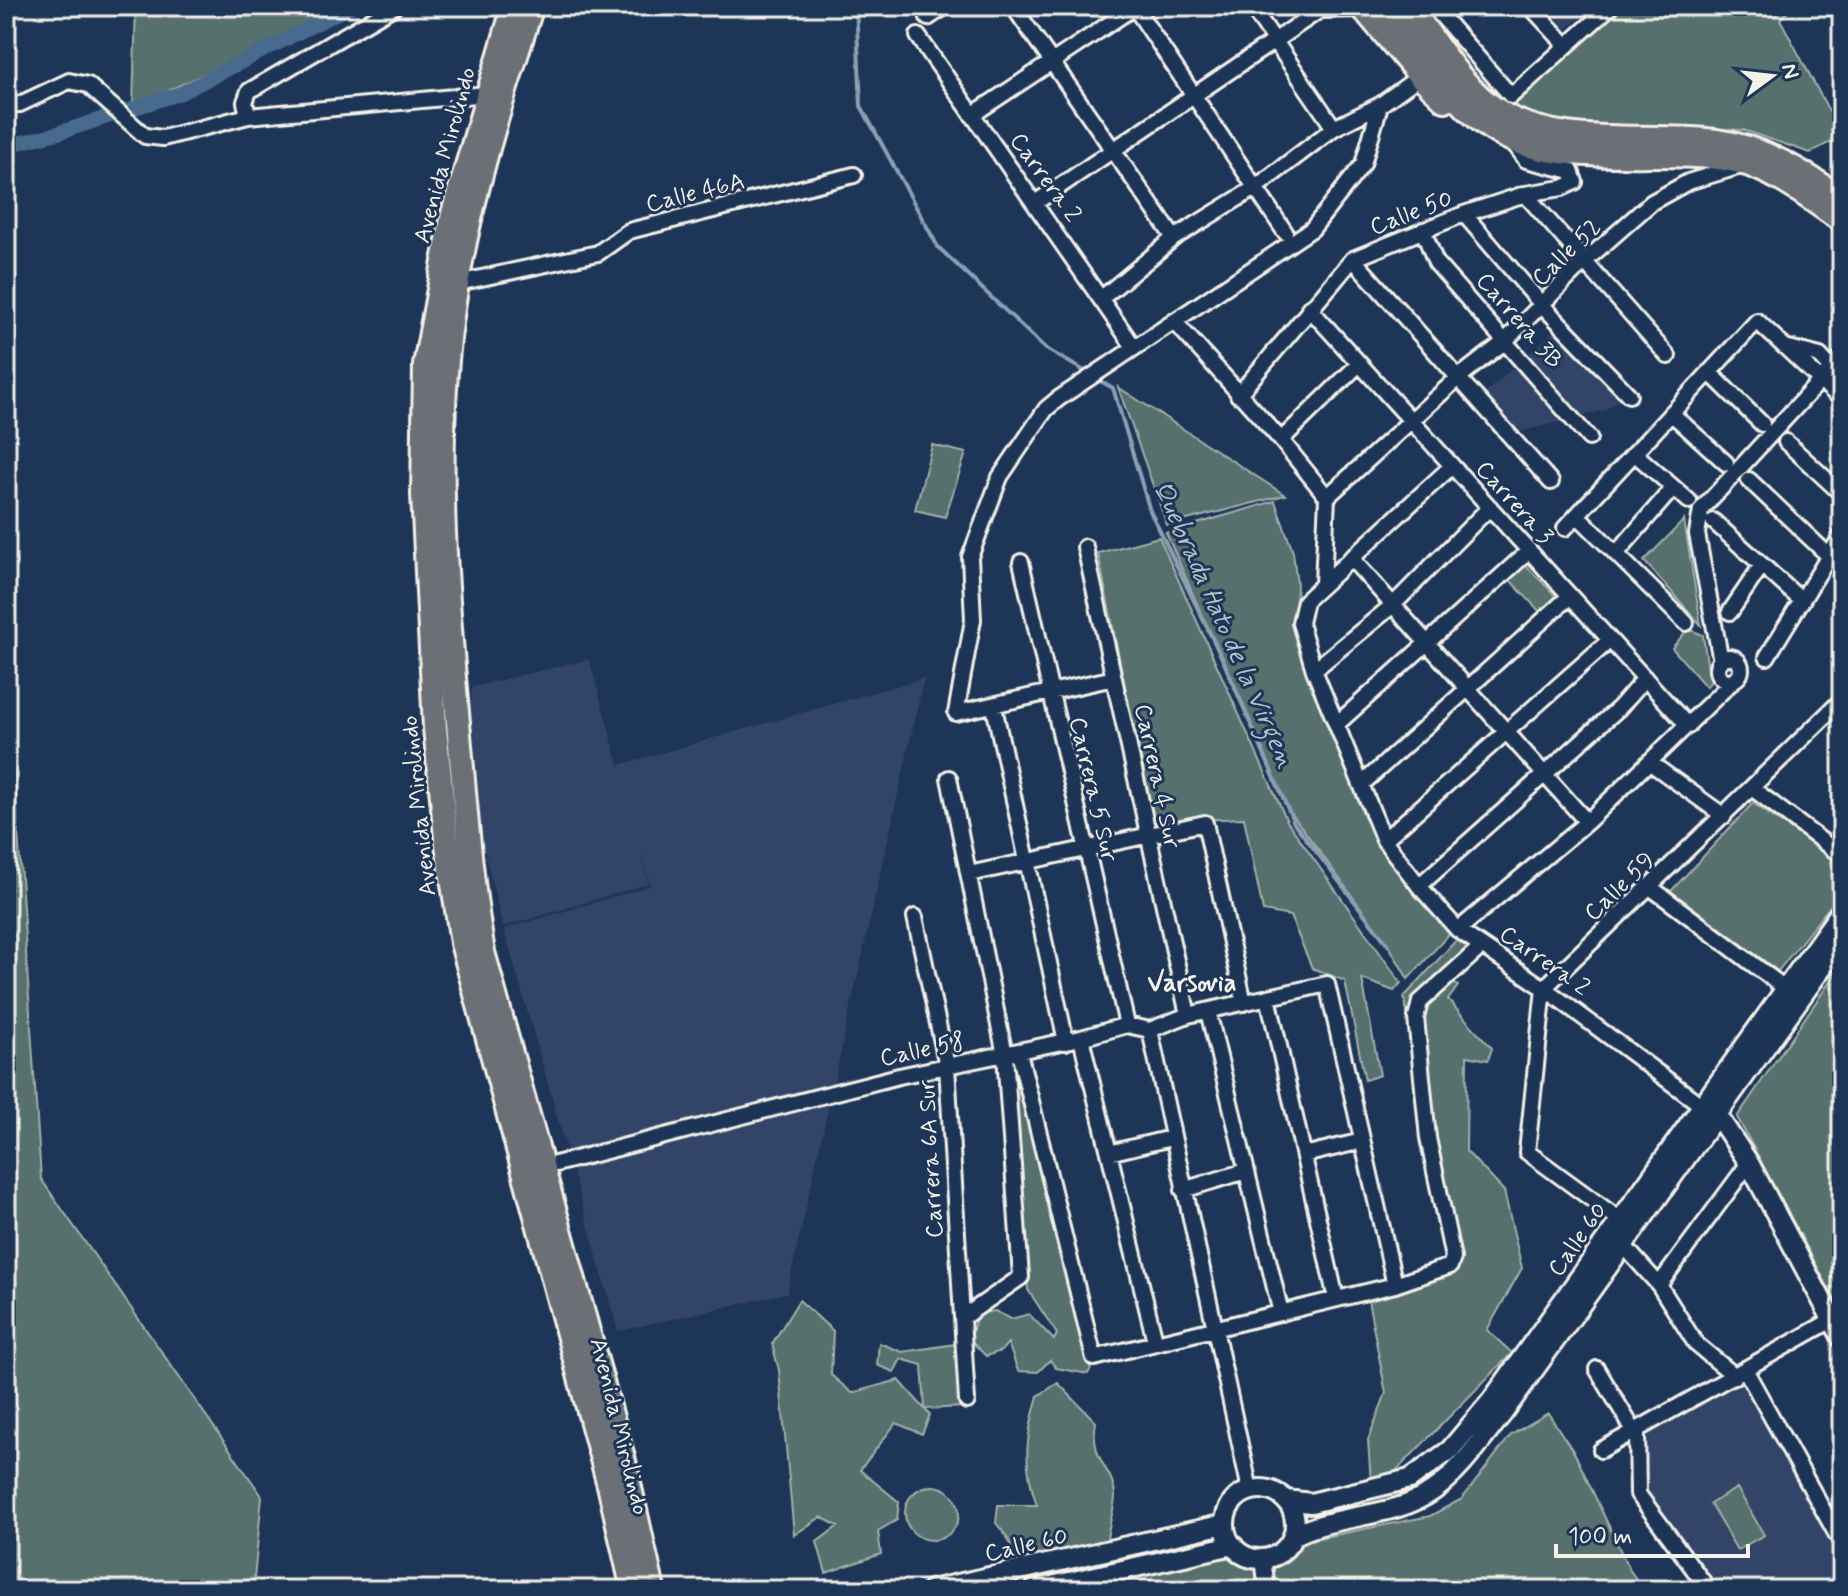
<svg xmlns="http://www.w3.org/2000/svg" width="1848" height="1596" font-family="Mynerve,sans-serif">
<rect width="100%" height="100%" fill="#1d3557"/>
<filter id="ink" filterUnits="userSpaceOnUse"><feTurbulence type="fractalNoise" baseFrequency=".0125" numOctaves="2"/><feDisplacementMap in="SourceGraphic" scale="16" xChannelSelector="R" yChannelSelector="G"/><feConvolveMatrix kernelMatrix="1 2 1 2 8 2 1 2 1" color-interpolation-filters="sRGB"/></filter>
<g filter="url(#ink)">
<path fill="#304467" d="M1537 6H1593L1561 34Z
M1557 328 1624 396 1605 410 1583 416 1528 355Z
M1517 364 1569 420 1518 432 1484 394Z
M589 659 619 765 924 678 787 1293 618 1331 504 929 650 886 641 848 648 884 503 927 469 790 472 687Z
M1745 1378 1842 1552V1590H1714L1641 1492 1649 1432Z"/>
<path fill="#56706d" stroke="#a5b0aa" stroke-width="2" d="M136 6H359L133 106Z
M1617 6H1769L1776 14 1786 6H1794L1780 19 1830 113 1842 127V136L1810 153 1743 130 1548 122 1508 105Z
M1118 387 1285 495 1167 525Z
M932 445 966 453 945 517 915 510Z
M1275 501 1293 552 1297 585 1295 625 1376 834 1452 931 1408 979 1389 946 1286 806 1166 533Z
M1684 520 1701 625 1644 561Z
M1159 537 1287 821 1401 983 1394 991 1362 979 1380 1075 1365 1080 1345 981 1312 968 1290 916 1263 911 1244 818 1152 822 1098 553Z
M1523 563 1558 598 1543 615 1508 578Z
M1688 629 1703 635 1708 670 1714 678 1706 687 1672 648Z
M6 651 41 1179 262 1496 253 1590H6Z
M1753 803 1842 865V891L1778 971 1671 891Z
M1459 937 1473 947 1445 977 1458 986 1448 1000 1492 1048 1488 1060 1467 1056 1466 1151 1504 1191 1522 1268 1487 1330 1512 1353 1392 1475 1371 1483 1368 1440 1386 1393 1367 1295 1454 1265 1404 997Z
M1842 964V1313L1737 1117Z
M1020 1094 1083 1349 1091 1368 1088 1374 1056 1368 1050 1360 1038 1372 1018 1371 1008 1343 1001 1351 986 1356 970 1340 977 1314 995 1311 1011 1319 1029 1314 1054 1340 1057 1334 1028 1290 1014 1095Z
M799 1300 833 1331 831 1375 852 1393 899 1380 930 1415 922 1434 896 1423 860 1470 899 1502 897 1520 878 1531 881 1554 826 1573 817 1542 838 1526 821 1517 794 1535 779 1370 772 1344Z
M879 1343 902 1352 956 1344 965 1407 925 1409 922 1365 901 1359 894 1372 877 1365Z
M1058 1383 1096 1422C1089 1461 1114 1469 1115 1495 1115 1512 1106 1528 1107 1546L1018 1562 1007 1537 996 1523 998 1505H1037C1022 1462 1026 1438 1038 1396Z
M1548 1413 1575 1454 1629 1569 1644 1590H1276L1273 1565 1304 1541 1430 1516 1462 1499 1511 1435Z
M905 1513a27 27 0 1 1 54 0a27 27 0 1 1-54 0Z
M1737 1488 1764 1535 1737 1550 1710 1504Z
M1231 1550 1258 1563 1262 1590H1058Z"/>
<g fill="none" stroke-linecap="round" stroke-linejoin="round">
<path stroke="#8ca0b2" stroke-width="4" d="M856 6 861 106 938 247 1046 349 1088 373
M1095 378 1113 388 1150 511 1224 662 1294 823 1389 946"/>
<path stroke="#476a8e" stroke-width="14" d="M6 146 58 133 181 93 351 6"/>
<g stroke="#f4f1e8" stroke-width="20">
<path id="street" d="M1013 6 1174 238
M1134 6 1285 232
M1251 6 1334 128
M1433 6 1511 96 1611 6
M1530 6 1566 45
M928 18 946 6
M918 36 1134 347
M6 105 20 104 69 81 88 85 145 136 163 138 248 116 487 94 495 97
M972 115 1136 6
M248 116 245 102 249 91 395 6
M1525 194 1668 356
M1035 203 1320 10 1363 9
M1464 214 1542 305 1629 395
M1423 230 1436 263 1589 438
M1353 259 1551 482
M458 283 598 253 629 231 854 175
M1103 297 1174 238 1255 188 1334 128 1380 105 1420 76
M1309 308 1688 726
M1174 321 1281 440 1327 497 1323 583
M1785 347 1820 356 1842 380
M1709 372 1762 424
M1238 395 1353 259 1464 214 1525 194 1562 188 1575 182 1571 171 1526 160 1513 142
M1671 413 1726 463
M1281 440 1359 364
M1786 442 1842 494
M1634 453 1689 501
M1452 466 1305 601 1300 623 1314 670 1384 840 1419 886 1458 930 1544 988 1701 1105
M1749 480 1829 556
M1327 497 1459 377 1503 343 1585 261 1652 202 1688 182 1741 166
M1577 515 1686 623
M1713 521 1802 601
M1565 528 1757 321 1842 400
M1085 547 1188 1015
M1616 554 1673 488
M1351 558 1587 822
M1021 562 1127 1025
M1730 612 1762 565
M1767 657 1842 535
M1717 669a12 12 0 1 1 24 0a12 12 0 1 1-24 0Z
M1721 661 1697 534 1701 510 1842 357
M1314 670 1393 605 1490 507
M1114 678 956 713 973 620 970 557 1000 477 1046 409 1058 399 1312 229 1363 164 1380 105
M994 707 1066 1042
M1338 723 1529 551
M1649 762 1724 816
M949 778 1005 1055 1021 1277 962 1318
M1361 785 1570 596
M1753 789 1842 856
M1384 840 1610 640
M969 874 1205 823 1244 1003
M1419 886 1619 708 1645 678
M1650 887 1786 989
M915 917 947 1066 967 1401
M1458 930 1587 822 1736 678
M1268 997 1336 1299
M1208 1011 1281 1313
M1150 1030 1250 1490
M1081 1038 1155 1341
M1019 1052 1094 1358 1395 1285 1450 1266 1453 1258 1428 1138 1416 1018 1420 1002 1482 946
M1109 1153 1171 1138
M1304 1155 1362 1141
M536 1169 899 1076 1081 1038 1127 1025 1150 1030 1188 1015 1327 984 1395 1285
M1183 1190 1246 1171
M1620 1220 1527 1152 1544 988 1842 700
M1624 1246 1659 1285 1696 1344 1735 1376
M1659 1285 1749 1163
M1597 1369 1634 1431
M1746 1371 1842 1544
M1637 1430 1638 1494 1709 1590
M1601 1450 1832 1320
M1263 1558 1267 1590"/>
</g>
<g stroke="#f4f1e8" stroke-width="24">
<path id="secondary" d="M1709 1110 1717 1115 1749 1163 1842 1338
M1225 1524a35 35 0 1 1 70 0a35 35 0 1 1-70 0Z
M1286 1500 1311 1503 1410 1479 1450 1450 1492 1400 1842 910
M1293 1536C1336 1513 1393 1519 1433 1491 1461 1471 1482 1439 1503 1413L1842 940
M931 1590 1225 1524
M1034 1590 1233 1545"/>
</g>
<g stroke="#f4f1e8" stroke-width="28">
<path id="primary" d="M514 6 453 213 425 365 423 494 435 728 446 838 462 943 609 1485 633 1590
M532 6C498 110 465 215 451 323 434 456 446 590 458 723 465 800 470 876 483 952L624 1461 653 1590
M1361 6 1420 76 1445 100
M1389 6C1419 47 1448 98 1490 128 1554 172 1662 145 1736 161 1775 170 1810 199 1842 221
M1409 6C1436 42 1461 88 1500 112 1558 149 1649 132 1716 141 1763 147 1804 172 1842 199"/>
</g>
<use href="#street" stroke="#1d3557" stroke-width="14"/>
<use href="#secondary" stroke="#1d3557" stroke-width="18"/>
<use href="#primary" stroke="#6b6f75" stroke-width="22"/>
</g>
</g>
<g text-anchor="middle" stroke-width="6" stroke-linejoin="round" paint-order="stroke">
<g font-size="24" fill="#f4f1e8" stroke="#1d3557">
<text transform="translate(444 155) rotate(-75)" y="8">Avenida Mirolindo</text>
<text transform="translate(1046 177) rotate(54)" y="8">Carrera 2</text>
<text transform="translate(695 192) rotate(-14)" y="8">Calle 46A</text>
<text transform="translate(1411 212) rotate(-21)" y="8">Calle 50</text>
<text transform="translate(1566 252) rotate(-44)" y="8">Calle 52</text>
<text transform="translate(1520 320) rotate(49)" y="8">Carrera 3B</text>
<text transform="translate(1515 502) rotate(48)" y="8">Carrera 3</text>
<text transform="translate(1158 776) rotate(78)" y="8">Carrera 4 Sur</text>
<text transform="translate(1094 789) rotate(77)" y="8">Carrera 5 Sur</text>
<text transform="translate(418 806) rotate(-96)" y="8">Avenida Mirolindo</text>
<text transform="translate(1619 886) rotate(-44)" y="8">Calle 59</text>
<text transform="translate(1545 960) rotate(35)" y="8">Carrera 2</text>
<text transform="translate(922 1049) rotate(-12)" y="8">Calle 58</text>
<text transform="translate(930 1159) rotate(-93)" y="8">Carrera 6A Sur</text>
<text transform="translate(1577 1239) rotate(-55)" y="8">Calle 60</text>
<text transform="translate(620 1426) rotate(76)" y="8">Avenida Mirolindo</text>
<text transform="translate(1026 1544) rotate(-13)" y="8">Calle 60</text>
</g>
<g font-size="26" font-style="italic" fill="#b7c2c8" stroke="#1d3557">
<text transform="translate(1225 624) rotate(66)" y="9">Quebrada Hato de la Virgen</text>
</g>
<g font-size="26" font-weight="bold" fill="#f4f1e8" stroke="#1d3557">
<text x="1192" y="991">Varsovia</text>
</g>
</g>
<rect width="1848" height="1596" fill="none" stroke="#1d3557" stroke-width="32"/>
<rect x="16" y="16" width="1816" height="1564" fill="none" stroke="#f4f1e8" stroke-width="3" filter="url(#ink)"/>
<g transform="translate(1772 76) rotate(75)" stroke="#1d3557" stroke-width="6" paint-order="stroke">
<path d="M0-6L14 30L0 20L-14 30Z" fill="#f4f1e8"/>
<text y="-12" font-size="22" font-weight="bold" text-anchor="middle" fill="#f4f1e8">N</text>
</g>
<path d="M1556 1544v12h192v-12" fill="none" stroke="#f4f1e8" stroke-width="4"/>
<text x="1568" y="1544" font-size="24" fill="#f4f1e8" stroke="#1d3557" stroke-width="6" paint-order="stroke">100 m</text>
</svg>
